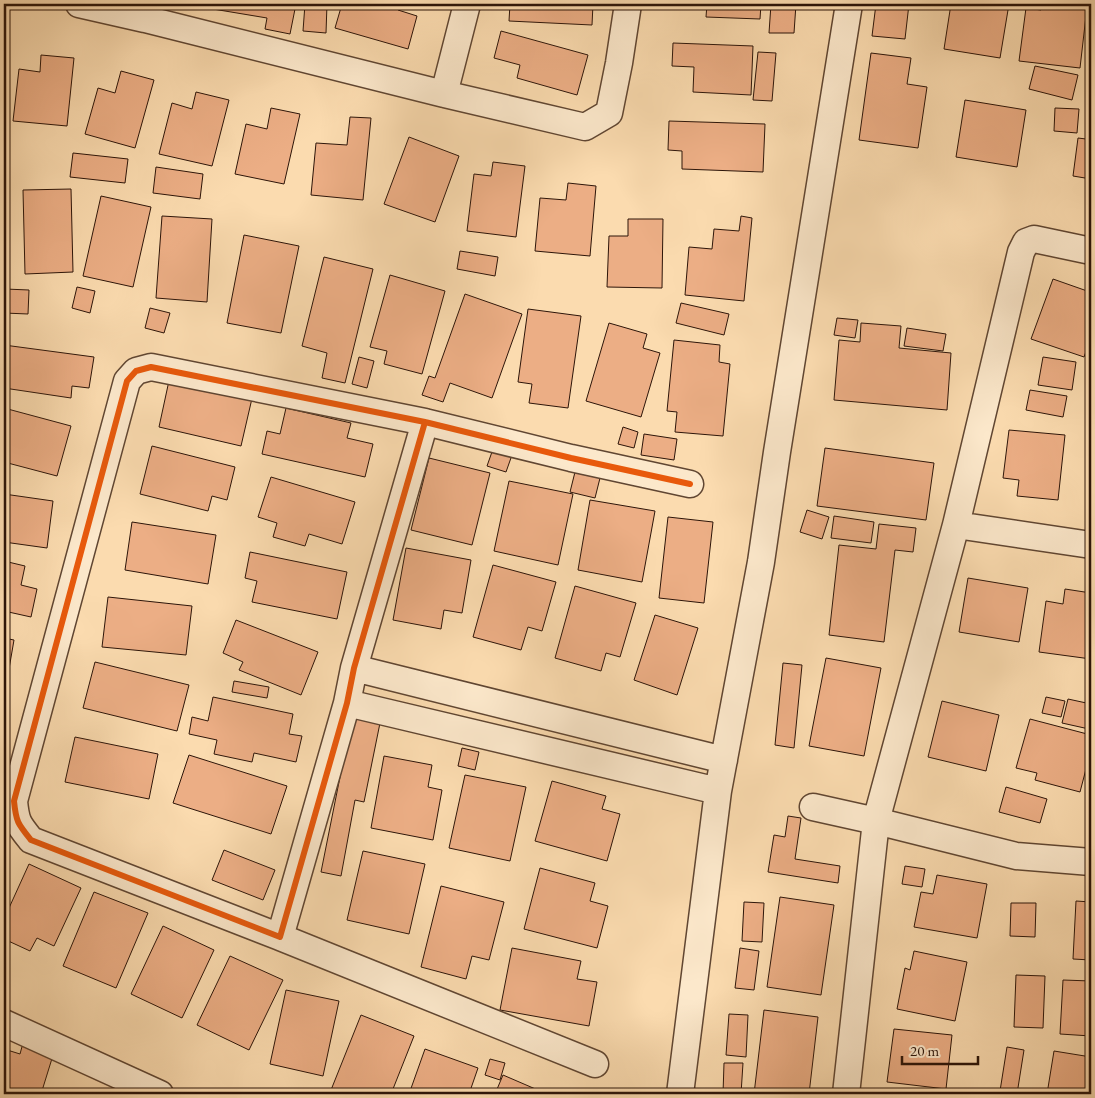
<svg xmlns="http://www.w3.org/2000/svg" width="1095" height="1098" font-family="'EB Garamond',serif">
<rect width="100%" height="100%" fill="#fbdbaf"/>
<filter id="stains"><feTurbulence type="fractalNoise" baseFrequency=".004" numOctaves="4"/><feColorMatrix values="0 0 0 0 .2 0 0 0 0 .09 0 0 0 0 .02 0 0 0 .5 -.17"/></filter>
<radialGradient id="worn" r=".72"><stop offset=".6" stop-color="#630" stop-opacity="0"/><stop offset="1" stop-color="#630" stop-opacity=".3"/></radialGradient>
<path fill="#ecae85" stroke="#2d1509" d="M214 4H296L290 34 265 29 267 18 213 9Z
M305 4H327L326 33 303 31Z
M342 4H399L398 10 417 16 408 49 335 28Z
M510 4H593L592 25 509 21Z
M707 4H761L760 19 706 17Z
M771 4H796L794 33H769Z
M876 4H909L905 39 872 36Z
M951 4H1009L1000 58 944 49Z
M1042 4H1062L1087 7 1080 68 1019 61 1026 8 1041 10Z
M501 31 588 55 577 95 517 78 520 65 494 58Z
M673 43 753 46 751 95 693 92 694 67 672 66Z
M758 52 776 53 772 101 753 100Z
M871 53 911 58 907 84 927 87 918 148 859 140Z
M41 55 74 58 67 126 13 121 19 69 40 72Z
M1035 66 1078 75 1072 100 1029 89Z
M121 71 154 80 135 148 85 134 98 88 115 93Z
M196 92 229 100 212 166 159 154 172 103 192 109Z
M965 100 1026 110 1017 167 956 157Z
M271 108 300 114 284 184 235 174 246 124 267 129Z
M1055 108 1079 109 1077 133 1054 131Z
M350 117 371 118 363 200 311 195 316 143 347 145Z
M1089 120H1091V179L1073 176 1078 138 1086 139Z
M669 121 765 124 763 172 682 169V151L668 150Z
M409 137 459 156 435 222 384 204Z
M73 153 128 159 125 183 70 177Z
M493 162 525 166 516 237 467 231 474 174 491 176Z
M156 167 203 174 200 199 153 193Z
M568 183 596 186 590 256 535 251 540 198 566 200Z
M71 189 73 272 25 274 23 190Z
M101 196 151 207 133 287 83 276Z
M162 216 212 219 207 302 156 298Z
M741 216 752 218 744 301 685 295 689 247 712 249 714 229 739 231Z
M628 219H663L662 288 607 287 609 236H628Z
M244 235 299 246 281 333 227 323Z
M460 251 498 257 495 276 457 269Z
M324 257 373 269 345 383 322 378 327 353 302 346Z
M390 275 445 291 422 374 384 364 387 351 370 347Z
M1053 279 1090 292 1091 288V338L1084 357 1031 339Z
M77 287 95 291 90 313 72 308Z
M5 289 29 290 28 314 4 313Z
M465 294 522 314 492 398 450 383 443 402 422 395 429 376 435 378Z
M681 303 729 314 724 335 676 323Z
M150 308 170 313 164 333 145 328Z
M528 309 581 316 568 408 529 403 532 384 518 382Z
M837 318 858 320 855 338 834 335Z
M609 323 647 334 643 348 660 353 641 417 586 401Z
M861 323 901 326 899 348 951 353 947 410 834 400 839 340 860 342Z
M907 328 946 334 943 351 904 346Z
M674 340 720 345 719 362 730 364 723 436 675 432 677 412 667 411Z
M4 345 94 357 89 388 72 386 71 398 4 388Z
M359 357 374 361 367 388 352 384Z
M1043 357 1076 362 1072 390 1038 385Z
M170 376 253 394 241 446 159 427Z
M1030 390 1067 396 1063 417 1026 410Z
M4 408 71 426 57 476 4 462Z
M286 408 351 423 347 438 373 444 365 477 262 454 267 431 280 434Z
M623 427 638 432 634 448 618 444Z
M1009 430 1065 435 1058 500 1017 496 1019 480 1003 478Z
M644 434 677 439 674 460 641 455Z
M152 446 235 467 227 500 212 496 208 511 140 494Z
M825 448 934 463 926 520 817 506Z
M1091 448V505H1089Z
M493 449 512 455 506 472 487 466Z
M429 458 490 473 472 545 411 530Z
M576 468 601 474 595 498 570 492Z
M271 477 355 502 342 544 309 534 305 546 273 537 277 523 258 517Z
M509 481 573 494 558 565 494 551Z
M4 494 53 501 47 548 4 542Z
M590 500 655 511 642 582 578 570Z
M807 510 829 517 822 539 800 532Z
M834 516 874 522 871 543 831 538Z
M668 517 713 522 704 603 659 598Z
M132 522 216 535 208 584 125 570Z
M879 524 916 528 913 552 895 550 884 642 829 635 839 545 876 549Z
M406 548 471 560 462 613 444 610 441 629 393 620Z
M250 552 347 572 337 619 252 602 257 581 245 578Z
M4 561 25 566 21 585 37 589 31 617 4 611Z
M493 565 556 582 542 631 528 627 521 650 473 637Z
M968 578 1028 588 1019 642 959 632Z
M575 586 636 603 620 657 606 653 601 671 555 658Z
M1065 589 1091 593V659L1039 652 1046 601 1063 604Z
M108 597 192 606 186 655 102 647Z
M655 615 698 628 677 695 634 680Z
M236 620 318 652 301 695 239 670 243 662 223 653Z
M4 638 14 640 5 692H4Z
M826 658 881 668 864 756 809 746Z
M95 662 189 685 177 731 83 708Z
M783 663 802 665 794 748 775 745Z
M234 681 269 687 267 698 232 692Z
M213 697 293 714 289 734 302 736 296 762 254 753 252 762 214 754 217 740 189 734 192 717 208 721Z
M1046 697 1065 701 1061 717 1042 713Z
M1068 699 1091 704V721L1089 729 1062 723Z
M942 701 999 715 986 771 928 757Z
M352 717 380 723 364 802 355 800 341 876 321 872Z
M1030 719 1091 735V750L1080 792 1035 780 1037 773 1016 768Z
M75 737 158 754 149 799 65 782Z
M462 748 479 752 475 770 458 766Z
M189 755 287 786 271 834 173 803Z
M384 756 432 765 428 787 442 790 433 840 371 828Z
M465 775 526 787 510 861 449 848Z
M552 781 606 796 602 809 620 814 607 861 535 841Z
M1006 787 1047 799 1040 823 999 812Z
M788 816 801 818 795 859 840 866 838 883 768 872 774 835 785 837Z
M224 850 275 870 263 900 212 880Z
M363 851 425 864 409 934 347 920Z
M29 864 81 888 54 946 37 938 30 951 4 939V919Z
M905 866 925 869 922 887 902 884Z
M540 868 595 883 590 901 608 906 597 948 524 929Z
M937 875 987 884 977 938 914 927 921 892 933 894Z
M441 886 504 902 489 960 472 956 466 979 421 967Z
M94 892 148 913 116 988 63 966Z
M780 897 834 905 821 995 767 987Z
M1076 901 1091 902V960L1073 959Z
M744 902 764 903 762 942 742 941Z
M1011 903H1036L1035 937 1010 936Z
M163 926 214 950 182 1018 131 994Z
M512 948 581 961 577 979 597 982 589 1026 500 1010Z
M740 948 759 951 754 990 735 988Z
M914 951 967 962 955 1021 897 1009 905 968 910 970Z
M230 956 283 980 249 1050 197 1025Z
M1016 975 1045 976 1043 1028 1014 1027Z
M1063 980 1091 981V1036L1060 1034Z
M286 990 339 1001 323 1076 270 1064Z
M764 1010 818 1017 809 1094H754Z
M729 1014 748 1015 746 1057 726 1055Z
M361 1015 414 1036 391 1094H381L375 1092 374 1094H342L331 1090Z
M894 1029 952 1035 946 1089 887 1082Z
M23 1043 54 1052 41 1094H4V1049L20 1054Z
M1007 1047 1024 1050 1017 1094 1000 1091Z
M425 1049 478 1068 469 1094H409Z
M1054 1051 1091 1057V1094H1047Z
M490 1059 505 1063 500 1080 485 1075Z
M724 1063H743L741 1094H723Z
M503 1075 547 1094H495Z"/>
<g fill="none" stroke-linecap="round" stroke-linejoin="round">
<g stroke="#604632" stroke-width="29">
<path id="minor" d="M79 4 145 19 444 94 585 127 609 113 619 63 628 4
M444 94 467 4
M425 422 354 668 347 703 280 937 31 840C18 824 16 822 14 801L127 381 136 371 151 367 425 422 571 458 690 484
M956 525 1091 545
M354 668 724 760
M347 703 718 791
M813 807 876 821 1016 856 1091 862
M280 937 595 1064
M4 1023 160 1094
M680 1094 718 791 761 562 777 452 849 4
M846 1094 876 821 956 525 1021 252 1026 242 1034 239 1091 251"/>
</g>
<use href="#minor" stroke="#fce8cb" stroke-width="26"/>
<g stroke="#fce8cb" stroke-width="9">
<path id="cycleway" d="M425 422 354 668 347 703 280 937 31 840C18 824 16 822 14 801L127 381 136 371 151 367 425 422 571 458 690 484"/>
</g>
<use href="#cycleway" stroke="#e8590c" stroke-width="6"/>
</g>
<rect width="1095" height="1098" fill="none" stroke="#fbdbaf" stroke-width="20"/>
<rect x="5" y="5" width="1085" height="1088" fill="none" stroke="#2d1509" stroke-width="2.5"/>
<rect x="10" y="10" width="1075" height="1078" fill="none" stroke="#2d1509"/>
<path d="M902 1056v8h76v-8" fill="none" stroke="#2d1509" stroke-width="2.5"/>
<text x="910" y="1056" font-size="15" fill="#2d1509" stroke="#fce8cb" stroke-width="4" paint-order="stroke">20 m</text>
<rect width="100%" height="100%" filter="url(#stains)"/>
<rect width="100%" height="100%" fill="url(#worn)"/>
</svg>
